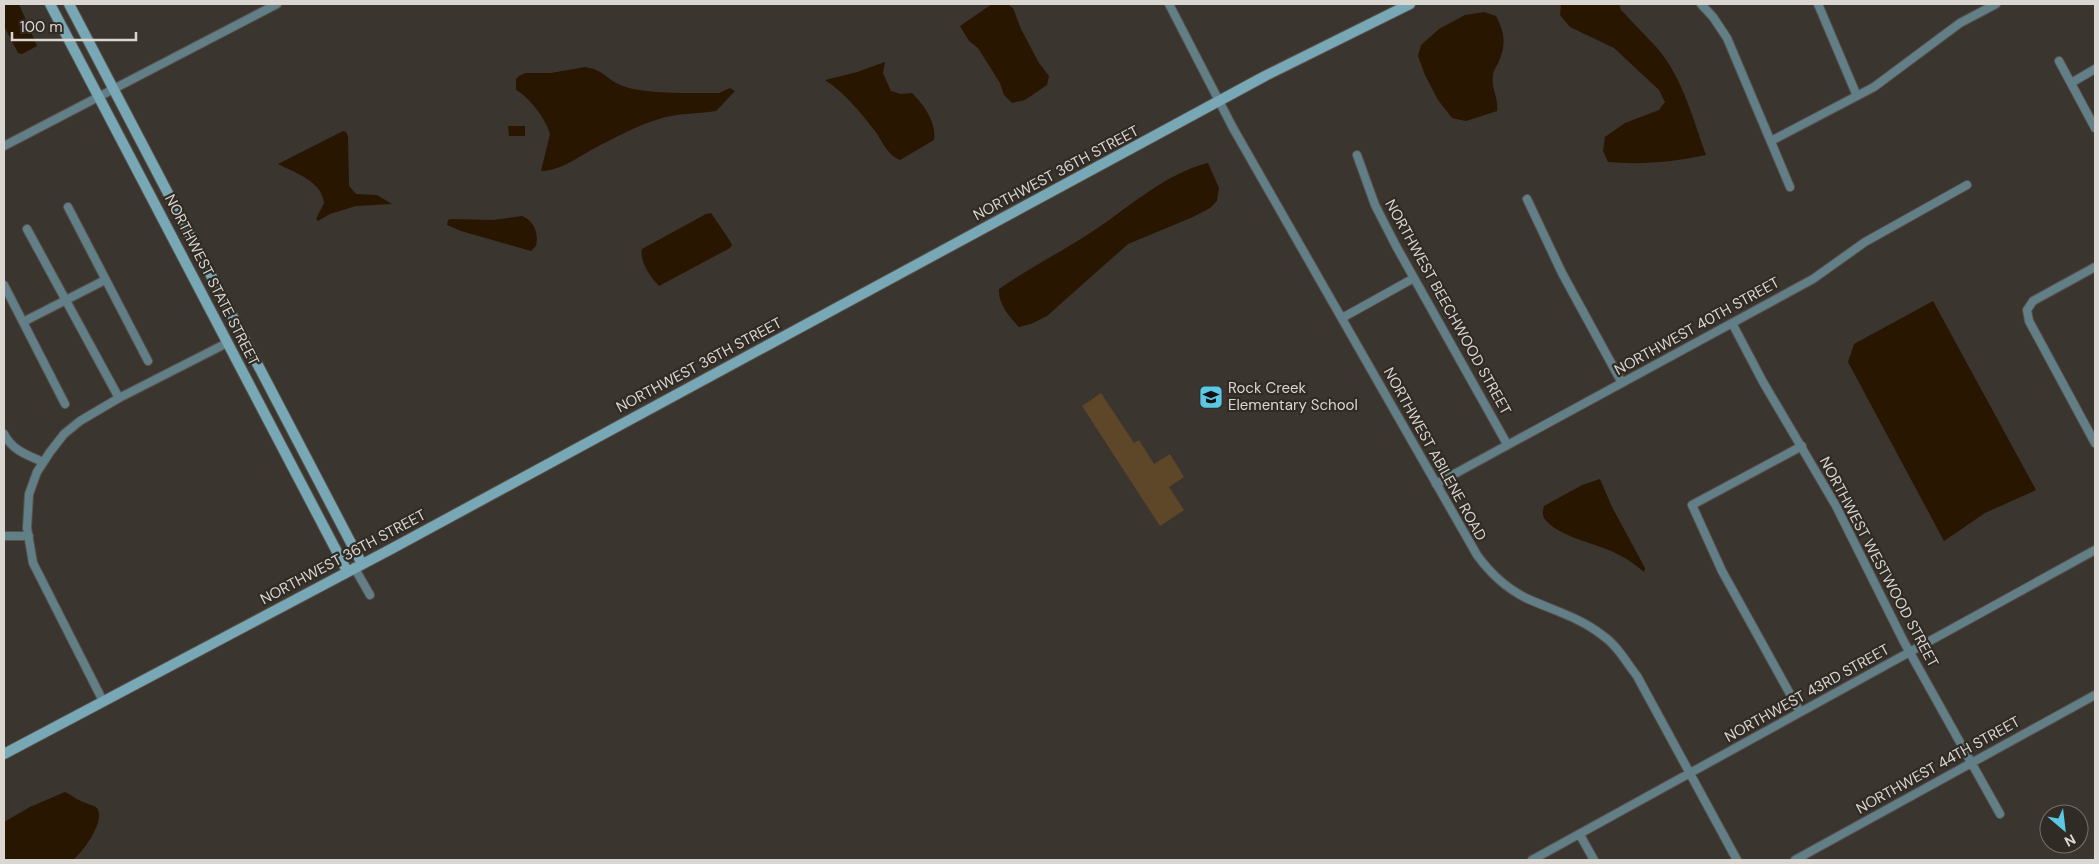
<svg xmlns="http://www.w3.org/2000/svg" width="2099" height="864" font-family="'DM Sans',sans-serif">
<rect width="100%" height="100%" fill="#3b352f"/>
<path fill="#5e4628" d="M1101 393 1134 443 1139 440 1154 464 1170 454 1184 477 1169 487 1184 510 1160 526 1082 406Z"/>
<path fill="#281600" d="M4 4H19L37 46 22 54 18 53 4 26Z
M992 4H1007L1013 8 1021 29 1039 63 1049 76 1047 85 1025 100 1012 103 1004 95 1000 83 978 48 969 41 960 26Z
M1561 4H1619L1621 10C1633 23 1646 36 1658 49 1683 79 1693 119 1706 155 1674 162 1640 165 1608 162L1603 151 1605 137 1625 123 1659 110 1665 102 1659 90 1614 48 1570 27 1560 15Z
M1484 12 1496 16C1505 33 1506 44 1499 61 1497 66 1493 71 1493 76 1491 89 1499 99 1497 111L1466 121 1452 118 1438 100 1425 75 1418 56 1421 45 1439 29 1465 15Z
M885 62 883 73 891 91 901 94 912 93C924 105 937 123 934 140L900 160C887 155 883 142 875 131 860 112 845 93 825 80L857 72Z
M585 67C605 70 606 80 623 86 644 94 688 93 712 93H719L730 88 735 91 716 111C697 114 677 113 659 119 636 126 614 138 593 149 577 158 559 171 541 171L550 134C546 119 529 97 516 90V79L519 76 525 73H551Z
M508 126H525V136H509Z
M343 131 346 132 348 136 349 186 356 194 377 195 392 204 356 206 330 214 318 221 316 219 324 203C322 181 295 173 278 164Z
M1208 163 1219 188 1217 201 1210 208 1193 217 1128 244 1047 316 1031 324 1019 327C1009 316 998 304 999 289 1029 268 1063 251 1093 231 1130 207 1164 174 1208 163Z
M711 213 730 241 732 245 730 248 659 286C651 278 639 261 642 249L706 214Z
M522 216C534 221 539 233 536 246L531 251 461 231 447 225 448 220 451 219 493 220Z
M1933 301 2036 490 1985 513 1944 541 1848 362 1854 344Z
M1600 479 1612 507 1645 568 1644 572C1634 563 1623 556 1611 551 1593 543 1555 535 1544 518 1542 514 1543 510 1544 506L1582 485Z
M65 792C72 795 78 801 86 803 90 805 94 805 97 808 106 821 83 852 73 860H4V822L30 807Z"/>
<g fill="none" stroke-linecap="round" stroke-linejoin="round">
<g stroke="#58524c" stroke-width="10">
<path id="street" d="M1169 4 1233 128 1477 555C1490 573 1506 588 1526 598 1552 610 1579 617 1602 635 1617 645 1626 662 1637 676L1737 860
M1701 4 1713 17 1727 38 1790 187
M1818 4 1857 96
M2059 61 2095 128
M2071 83 2095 69
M1771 141 1874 87 1960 23 1996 4
M4 146 277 4
M1357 155 1375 205 1396 246 1507 444
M1527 199 1562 273 1622 383
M68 207 148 361
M27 229 119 398
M2095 267 2033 301 2027 310 2029 321 2095 443
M4 285 65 404
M1342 318 1414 278
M23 322 105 280
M1732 323 1763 382 1836 506 1904 642 2000 814
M4 434C12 450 27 455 43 462
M1436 484 1813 279 1865 242 1967 185
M4 536H29
M354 567 370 595
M103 701 33 563 27 528 29 494 37 472 50 452 64 434 80 421 119 398 227 343
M1800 712 1722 571 1692 505 1802 446
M1580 835 1594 860
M1532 860 2095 550
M1795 860 2095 695"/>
</g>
<g stroke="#58524c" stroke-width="12">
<path id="secondary" d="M50 4 347 571
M69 4 362 564
M4 754 393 548 1265 76 1410 4"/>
</g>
<use href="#street" stroke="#627f88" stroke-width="8"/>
<use href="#secondary" stroke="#78a8b6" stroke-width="10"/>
</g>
<defs>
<g id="school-square" transform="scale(1.25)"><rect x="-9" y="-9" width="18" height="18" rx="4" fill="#5ac8e5" stroke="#312b25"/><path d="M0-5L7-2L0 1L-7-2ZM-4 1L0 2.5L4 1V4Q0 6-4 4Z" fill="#111"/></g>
</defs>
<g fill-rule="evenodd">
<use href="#school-square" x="1211" y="397"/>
</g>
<g text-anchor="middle" stroke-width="4.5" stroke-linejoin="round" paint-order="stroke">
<g font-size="15" fill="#dad6d2" stroke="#312b25">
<text transform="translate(1056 173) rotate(-28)" y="5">NORTHWEST 36TH STREET</text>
<text transform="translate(212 280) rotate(63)" y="5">NORTHWEST STATE STREET</text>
<text transform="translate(1448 307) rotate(61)" y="5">NORTHWEST BEECHWOOD STREET</text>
<text transform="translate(1697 326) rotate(-29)" y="5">NORTHWEST 40TH STREET</text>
<text transform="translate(699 365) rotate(-28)" y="5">NORTHWEST 36TH STREET</text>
<text transform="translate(1435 454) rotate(61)" y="5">NORTHWEST ABILENE ROAD</text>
<text transform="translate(343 557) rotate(-28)" y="5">NORTHWEST 36TH STREET</text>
<text transform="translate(1879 562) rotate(62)" y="5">NORTHWEST WESTWOOD STREET</text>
<text transform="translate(1807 693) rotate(-29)" y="5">NORTHWEST 43RD STREET</text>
<text transform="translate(1938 765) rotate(-29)" y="5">NORTHWEST 44TH STREET</text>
</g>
<g font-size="15" fill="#dad6d2" stroke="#312b25" text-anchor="start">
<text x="1228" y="393">Rock Creek<tspan x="1228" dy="17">Elementary School</tspan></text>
</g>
</g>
<rect width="2099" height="864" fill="none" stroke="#dad6d2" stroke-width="10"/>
<g transform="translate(2064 829) rotate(152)"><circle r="24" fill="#312b25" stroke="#756f6a"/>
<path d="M0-4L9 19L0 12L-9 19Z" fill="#5ac8e5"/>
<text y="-8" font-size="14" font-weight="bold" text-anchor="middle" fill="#dad6d2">N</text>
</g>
<path d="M12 32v8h124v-8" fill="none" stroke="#dad6d2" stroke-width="2.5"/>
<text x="20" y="32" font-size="15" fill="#dad6d2" stroke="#312b25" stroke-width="4" paint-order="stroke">100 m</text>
</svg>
